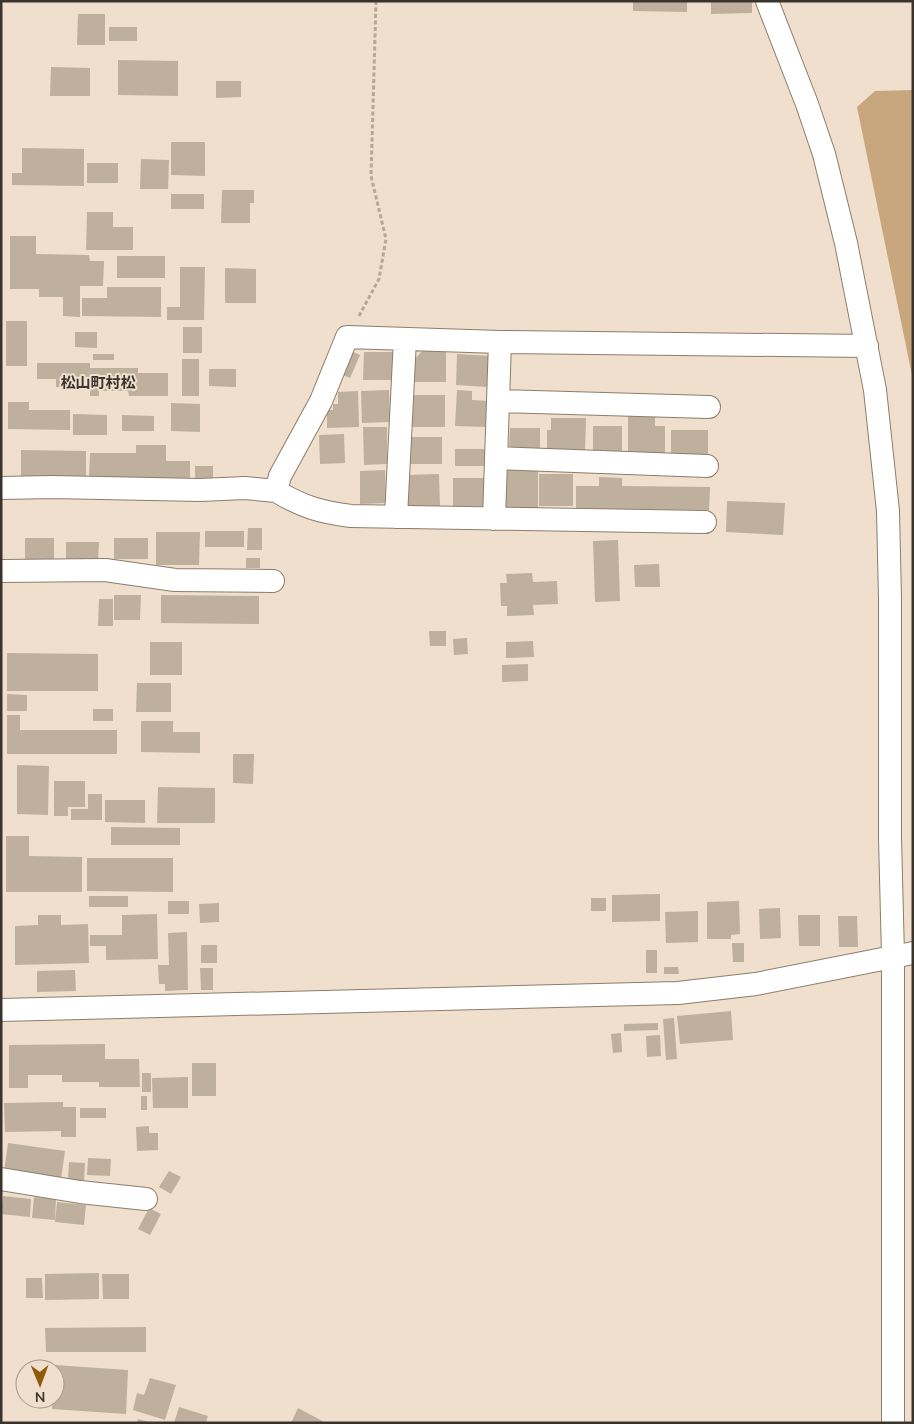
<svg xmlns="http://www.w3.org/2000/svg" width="914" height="1424" font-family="'Nunito Sans','Noto Sans JP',sans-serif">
<rect width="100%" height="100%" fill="#efdfcc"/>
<path fill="#c8a77f" d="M913 90V380L857 107 875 91Z"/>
<path fill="#bfb09e" d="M633 1H687V12L633 11Z
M711 1H752V13L711 14Z
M78 14H105V45H77Z
M109 27H137V41H109Z
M118 60 178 61V96L118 95Z
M51 67 90 68V96H50Z
M216 81H241V97L216 98Z
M171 142H205V176L171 175Z
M22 148 84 149V186L12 185V173H22Z
M141 159 169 160 168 189H140Z
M87 163H118V183H87Z
M222 190H254V203H250V223H221Z
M171 194H204V209H171Z
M87 212H113V227H133V250H86Z
M10 236H36V254L89 255 90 261H104L103 286H80V317L63 316V297H39V289H10Z
M117 256H165V278H117Z
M180 267H205L204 320H167V307H180Z
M225 268 256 269V303H225Z
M107 287H161V317L82 316V298H107Z
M6 321H27V366H6Z
M183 327H202V353H183Z
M75 332H97V348L75 347Z
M446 347V382H413V361L425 348Z
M349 350 360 355 350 378 340 374Z
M364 352H393V380H363Z
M93 354H114V360H93Z
M457 354 490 356 488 387 456 385Z
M182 359H199V396H182Z
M37 363H90V368H138V373H168V396H129L128 391H99V396H90V388L56 387V379H37Z
M209 369H236V387L209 386Z
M389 390 390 422 362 423 361 391Z
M457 390 472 391V400L489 401 487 427 455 426Z
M358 391 359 427 327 428V410H333V404H338V392Z
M412 395H445V427H412Z
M8 402H29V410H70V430L8 429Z
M171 403 200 404V432L171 431Z
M73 414 107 415V435H73Z
M122 415 154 416V431H122Z
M628 416H655V426H665V454H628Z
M551 418H586L585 452H547V430H551Z
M593 426H622V451H593Z
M363 427H387V464L364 465Z
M510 428H540V448H509Z
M671 430H708V457L671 456Z
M344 434 345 463 320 464 319 435Z
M410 437H442V464H410Z
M136 445H166V461H190V479L89 478 90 453H136Z
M455 449H487L486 466H455Z
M21 450 86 451V477L21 476Z
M501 464H538V510H501Z
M195 466H213V479H195Z
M385 470 386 503 360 504V471Z
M439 474 440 507 407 508 406 475Z
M539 474H573V506H539Z
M599 477 622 478V486L710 487 709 510 576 509V486H599Z
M453 478H485V506H453Z
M727 501 785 503 783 535 726 532Z
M248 528H262V550H247Z
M205 531H244V547H205Z
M156 532H200L199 565H156Z
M25 538H54V560H25Z
M114 538H148V559H114Z
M618 540 620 601 595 602 593 541Z
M66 542H99L98 561H66Z
M246 558H260V568H246Z
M659 564 660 587H635L634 565Z
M532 573 533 582 557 581 558 604 533 605 534 615 507 616V606H501L500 583H507L506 574Z
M114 595H141L140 620H114Z
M161 595 259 596V624L161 623Z
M99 599H113V626H98Z
M429 631H446V646H430Z
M467 638 468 654 454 655 453 639Z
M533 641 534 657 506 658V642Z
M150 642H182V675H150Z
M7 653 98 654V691H7Z
M528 664V681L502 682V665Z
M137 683H171V712H136Z
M7 694 27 695V711H7Z
M93 709H113V721H93Z
M7 715H20V730H117V754H7Z
M141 721H173V732H200V753L141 752Z
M233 754H254L253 784 233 783Z
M17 765 49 766 48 815 17 814Z
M54 781H85V807H68V816H54Z
M158 787 215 788V823H157Z
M88 794H102V820H71V809H88Z
M105 800H145V823L105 822Z
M111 827 180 828V845H111Z
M6 836H29V856L82 857V892H6Z
M87 858H173V892L87 891Z
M660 894V921L612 922V895Z
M89 896H128V907H89Z
M591 898H606V911H591Z
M168 901H189V914H168Z
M739 901 740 934 731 935V939H707V902Z
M219 903V922L200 923 199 904Z
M780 908 781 938 760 939 759 909Z
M698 911V942L666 943 665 912Z
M157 914 158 959 106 960V946H90V935H122V915Z
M38 915H61V925L88 924 89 963 15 965V926L38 925Z
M798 915H820V946H799Z
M838 916H857L858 947H839Z
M187 932 188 990 165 991V984H159L158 965H169L168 933Z
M732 943H744V962H733Z
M201 945H217V963H201Z
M646 950H657V973H646Z
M664 967H678L679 974H664Z
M200 968H213V990H201Z
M75 970 76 991 37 992V971Z
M731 1011 733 1040 680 1044 677 1016Z
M674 1018 677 1059 666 1060 663 1019Z
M658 1023V1030L624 1031V1024Z
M621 1033 622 1052 613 1053 611 1034Z
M660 1035 661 1056 647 1057 646 1036Z
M105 1044V1059H139L140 1087H99V1082H62V1075H28V1088H9V1045Z
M192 1063H216V1096H192Z
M142 1073H151V1092H142Z
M188 1077V1108H153L152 1078Z
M141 1096H147V1110H141Z
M63 1102V1107H76V1137H61V1131L5 1132 4 1103Z
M80 1108H106V1118H80Z
M149 1126V1133H158V1150L137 1151 136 1127Z
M8 1143 65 1151 61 1179 4 1172Z
M88 1158 111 1159 110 1176 87 1175Z
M69 1162 85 1163 84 1181 68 1179Z
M169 1171 181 1177 171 1194 159 1187Z
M3 1196 31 1199 30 1217 1 1214Z
M34 1197 56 1199 55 1220 32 1218Z
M57 1202 86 1205 84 1225 55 1222Z
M149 1208 161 1214 150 1235 138 1229Z
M99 1273V1299L45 1300V1274Z
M102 1274H129V1299H103Z
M26 1278H42L43 1298H26Z
M146 1327V1352H46L45 1328Z
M55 1365 128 1370 126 1414 52 1409 53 1399H55Z
M150 1378 176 1385 165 1420 133 1410 137 1393 144 1395Z
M179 1407 208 1416 206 1423H174Z
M298 1408 326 1423H291Z
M138 1419 149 1422V1423H137Z"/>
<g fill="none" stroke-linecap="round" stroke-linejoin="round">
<g stroke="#8c7d6c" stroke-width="24">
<path id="minor" d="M767 1 807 104 824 154 846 243 875 390 888 511 890 599V838L893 956V1423
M498 401 709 407
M496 458 707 466
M1 488 52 487 200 490 245 488 276 491 280 476 321 401 347 337 500 342 867 346
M276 491C303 507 320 512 351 516L705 522
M396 517 405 339
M494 519 500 342
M1 571 105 570 175 580 273 581
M1 1010 678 993 756 984 913 953
M1 1179 80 1192 146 1199"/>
</g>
<path stroke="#b4a898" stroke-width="3" stroke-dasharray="4 2.5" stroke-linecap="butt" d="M359 316 379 279 386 239 371 176 376 1"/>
<use href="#minor" stroke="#fff" stroke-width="22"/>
</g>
<g text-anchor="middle" stroke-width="4" stroke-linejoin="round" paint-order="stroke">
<g font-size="15" font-weight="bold" fill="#3a342d" stroke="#efdfcc">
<text x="98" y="388">松山町村松</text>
</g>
</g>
<rect width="914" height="1424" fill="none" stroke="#3a342d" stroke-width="5"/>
<g transform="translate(40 1384) rotate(179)"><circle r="24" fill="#efdfcc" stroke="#a79b8c"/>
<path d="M0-4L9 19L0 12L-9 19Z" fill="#8e5c09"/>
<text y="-8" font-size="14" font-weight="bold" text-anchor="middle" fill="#3a342d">N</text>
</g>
</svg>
